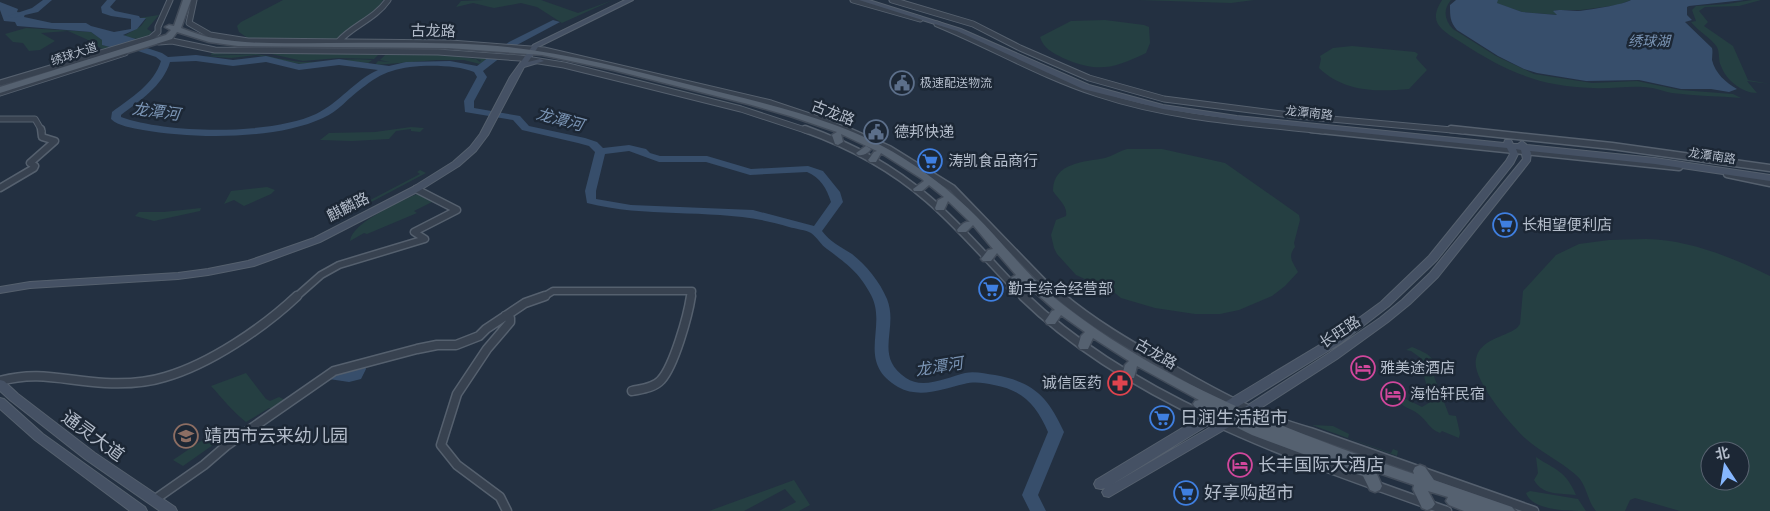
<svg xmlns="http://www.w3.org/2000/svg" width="1770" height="511" font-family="'IBM Plex Sans','Noto Sans SC',sans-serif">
<rect width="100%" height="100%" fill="#233041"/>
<path fill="#253f42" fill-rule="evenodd" d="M283 0H383L377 10 367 19 349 29 334 41 249 39 239 32 237 26 241 22Z
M483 0H541L578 13 613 0 562 23 537 7 521 3 494 8 473 3 456 7 461 1Z
M1139 0H1254L1231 3Z
M1442 0H1451C1443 9 1444 20 1453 29L1496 56 1534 74 1592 83 1637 81 1680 90 1733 94 1741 98C1718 96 1695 96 1672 93 1662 91 1653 87 1643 87 1626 86 1610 89 1593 88 1537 86 1505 71 1459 41 1440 29 1428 22 1442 0Z
M1498 0H1631L1618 5 1581 10H1555V13L1560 15 1522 12 1496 3Z
M1752 0H1761L1739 6 1705 7 1699 11 1708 22 1704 26 1733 46 1748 80 1770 84 1747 81 1757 93C1742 93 1726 80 1721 66 1718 60 1720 53 1717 47 1711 38 1698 31 1691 22L1696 21 1692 10 1696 6 1727 4Z
M159 15 147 29 152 32C143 42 136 39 124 36L141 26 146 19 139 18Z
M1105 20 1144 25 1149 27 1150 43 1146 53C1113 69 1097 73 1063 58 1053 53 1043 48 1040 37L1071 21Z
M26 28 91 32 102 40V45L114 48 104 50 86 39 68 31 41 33 55 41 40 50 29 51 23 43 13 42 5 34Z
M1352 46 1415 52 1418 54 1416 58 1427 70 1409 89C1376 92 1344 92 1319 68L1321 59 1320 56 1333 48Z
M212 52 380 53 374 59 339 58 303 61 267 53 211 55Z
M387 53H431L465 56 462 57 476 59 480 62 481 60 467 56 491 57 480 64 464 60H437L375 65 378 61 390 62 380 60Z
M256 54C271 56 287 61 302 62 325 63 348 57 372 60L368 63 330 61 300 64 256 55 231 58 204 56Z
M411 127 424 128 420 132 411 131V129L396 131 389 139 352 141 320 140 329 133 375 132Z
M1127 149H1162L1225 163 1299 215 1300 220 1294 243 1295 247C1287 257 1293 262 1298 272L1285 286 1272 296 1239 310 1220 314H1195L1155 308 1121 298 1115 293 1076 275 1057 254 1054 248 1051 235 1056 220 1066 216C1068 206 1058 199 1053 191 1053 162 1085 162 1105 158 1113 156 1119 151 1127 149Z
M420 170 426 173 343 217H338L420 174 417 172Z
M267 187 275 190 271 194 244 206 234 200 224 204 231 191Z
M419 193 436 200 414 211 417 213 367 234 364 233 350 241C352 222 402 201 419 193Z
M201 208 200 211 154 221 135 216 139 212H164Z
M1646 239C1690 240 1731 257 1770 276V511H1680L1635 498 1630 500 1625 511H1596C1587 501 1587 484 1576 475 1560 461 1541 452 1526 439 1512 426 1471 379 1476 359 1480 339 1503 338 1517 328L1520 324 1523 291 1556 255 1579 244 1609 240ZM1710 451H1740V481H1710Z
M1412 347C1429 354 1433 356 1440 374H1433L1449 415 1456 416 1460 433 1459 438 1442 431 1440 433C1429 429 1427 420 1417 413 1411 408 1405 409 1400 402L1406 399 1422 407 1432 401 1430 399 1435 395 1428 390 1423 373 1412 365 1422 359 1411 351 1406 350Z
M246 373 266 399 270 401 279 397 285 400 272 409 269 408 246 422C234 413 222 398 211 386Z
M1312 425 1333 426 1349 434 1348 438 1391 453 1393 449 1398 451 1397 456Z
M210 435 220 440 183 466 173 460Z
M1536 457C1557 471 1565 470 1576 495 1560 493 1543 496 1534 480L1538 473Z
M794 480 810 505 799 511H779L796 502 785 489 744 511H709Z
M1530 491 1578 499 1586 511C1570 511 1532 511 1526 493Z"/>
<path fill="#374e6b" d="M107 0H116L110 7 115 11 139 16 140 18H146L137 29 123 35 139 40 114 48 102 45V40L91 32 17 26 15 22 4 21 0 10V2L18 9 17 12 25 14 24 17 52 23H86L91 26 114 32 131 29V19L111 16 102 13 101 7Z
M1456 0H1498L1497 3 1522 12 1557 15 1553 11C1562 9 1568 11 1577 11 1585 11 1626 4 1631 0H1744L1689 6 1687 7V15L1692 20 1685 22 1712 48C1713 52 1712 56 1712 60 1715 73 1726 83 1737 89L1729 92 1711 89H1681L1639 80 1586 81 1537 73 1524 69 1498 56 1457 30C1450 22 1450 16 1450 5Z
M365 366 366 369 361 379 349 382 329 379 330 374Z"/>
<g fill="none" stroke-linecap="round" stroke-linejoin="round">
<path fill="#374e6b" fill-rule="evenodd" d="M43 0H52L38 12 12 18 8 16 32 8Z
M553 20 560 22 515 46 483 71 487 77 474 101V108L520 116 529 126 585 138 597 142 603 148 629 145 646 149 650 153 660 156H707L751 169 808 166 823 171 840 192 843 202 822 231C830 242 841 247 852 254 866 265 880 282 887 299 899 329 873 356 906 378 923 390 948 377 965 373 976 371 985 374 995 375 1034 382 1048 397 1064 432L1038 495 1046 511H1030L1022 495 1048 432C1037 406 1023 390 994 385 984 383 975 381 964 384 942 389 920 399 898 387 855 362 888 327 871 295 859 272 847 264 827 249 821 245 817 237 811 233 806 230 796 229 789 227 724 206 654 220 587 203L585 191 595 152 589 146 578 143 522 130 513 120 465 112 464 101 477 77 474 72C454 64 413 64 392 71 381 74 371 81 362 88 349 97 338 112 323 118 276 140 193 139 143 130 133 128 118 126 111 119L112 112C131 98 154 84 161 61L156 57 123 46 122 44 126 41 162 53 168 57 196 55 233 60 266 56 299 64 339 59 389 66 406 62 450 61 477 66 509 42ZM196 61 233 66 266 62 299 70 339 65 378 70C355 80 339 103 316 114 271 135 168 134 121 117V115C139 101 163 86 170 62ZM629 151 659 162H706L750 175 807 172C820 177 827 189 831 202L814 226 753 210 631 205 596 199V191L605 154Z"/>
<g stroke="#55606e" stroke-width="7">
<path id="minor-far2" d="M194 0 189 23 210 35 248 41 451 43 544 50 771 103 825 121 847 131
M853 0 920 19
M892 0 973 24 1020 48 1089 78 1164 99 1298 116 1463 131
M937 24C991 46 1042 76 1098 94 1170 118 1247 123 1323 131
M159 42 172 41 215 50 438 52 520 58 564 65 629 81 741 109 808 131
M338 42C353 25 375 19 388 0
M0 83 151 38 158 32V27L170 0
M0 93 125 53
M0 119H35L42 131"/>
</g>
<g stroke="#55606e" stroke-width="9">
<path id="minor-far1" d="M805 129C850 145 892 168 928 199 963 229 992 265 1024 297
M844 129 889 149 952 188 1046 285 1061 297
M1311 129 1679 167
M1451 129 1612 146 1770 168
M1727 174 1770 183
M0 188 34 168 35 166 30 163 55 141 42 137 41 129
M296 297 321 275 339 265 425 239 414 232 457 210 416 189
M543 297 553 291H692L691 297"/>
</g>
<g stroke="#55606e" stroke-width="11">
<path id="minor" d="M1023 296C1134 404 1304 460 1447 511
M1060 296C1092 323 1128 344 1165 365 1211 392 1258 418 1310 432L1534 511
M505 316 510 318V322L487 349 457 394 441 445 457 465 500 497 507 511
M0 381C39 370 66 381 105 383 125 384 146 383 165 377 210 364 263 328 297 296
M632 391C641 389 654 388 661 380 674 366 688 316 691 296
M154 500 204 465 226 446 334 371 417 349 437 345H456L479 336 486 329 525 303 545 296"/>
</g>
<g stroke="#55606e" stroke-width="2">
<path id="secondary" d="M625 0H633L538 47 528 62 540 59 544 61 524 67 488 135 476 151 459 166 419 191 320 242 254 266 208 275 178 279 30 288 0 293V287L30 282 178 273 208 269 248 261 314 238 413 187 453 162 470 147 480 134 510 77 533 45Z
M859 0H869L961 29 1089 85 1163 105 1237 116 1504 143 1505 140H1511L1513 144H1518L1522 141 1527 145 1655 158 1770 175V181L1655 164 1530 151 1531 153 1530 161 1438 277 1410 304 1388 322 1337 359 1253 413 1109 497 1104 496 1102 492 1105 488 1101 489 1096 488 1094 484 1096 480 1333 337 1381 302 1429 256 1506 161 1510 154 1507 148 1237 120 1163 109 1083 89 957 31ZM1516 149 1521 150 1523 159 1430 273 1402 300 1380 318 1329 353 1245 407 1111 485 1341 343 1389 306 1437 260 1513 164 1518 154Z
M0 380 4 381 18 394 95 453 175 507 177 511H160L85 459 10 400 0 391Z
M0 398 4 399 43 434 145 507 147 511H130L35 440 0 409Z"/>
</g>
<g stroke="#414b59" stroke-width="3">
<path id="primary" d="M183 0H191L181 28C192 32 202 36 213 38 251 45 290 43 328 43 380 43 433 42 485 45 556 50 622 68 691 85 739 97 788 108 835 125 888 144 936 176 976 216 1005 245 1029 278 1061 303 1165 385 1291 432 1414 474L1413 471 1415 467 1420 465 1425 467 1434 480 1512 507 1515 511H1464L1449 505 1446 501 1448 497 1428 491 1435 504 1432 508 1427 510 1422 508 1413 489 1414 485 1376 472 1382 486 1380 490 1375 492 1370 490 1363 476 1252 435 1195 407 1193 404 1195 401 1199 400 1137 366 1134 378H1124L1122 375 1125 365 1129 361 1093 338 1088 349H1080L1078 346 1081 336 1085 332 1061 315 1055 324H1047L1045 321 1052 311 1055 310 1022 281 1017 291H1009L1007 288 1011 278 1016 275 997 253 991 261H983L981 259 988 250 993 249 973 225 966 232H958L957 230C960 226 965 221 970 222L948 201 944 210H936L935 208 938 200 944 197 929 185 922 191H914L913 189 924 181 922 179 881 153 876 162H870L868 160 874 152 877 151 841 134 843 142 838 145 835 144 832 135 837 132 790 116 748 104 613 70 542 55 448 48 238 46 209 42 177 32 172 39 0 93V87L166 35 171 30 165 27 169 25 174 26Z
M866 146 871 149C867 154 863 156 858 155L856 153Z"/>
</g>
<use href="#minor-far2" stroke="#384250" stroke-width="5"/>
<use href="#minor-far1" stroke="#384250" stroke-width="6"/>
<use href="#minor" stroke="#384250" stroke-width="8"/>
<use href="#secondary" fill="#455164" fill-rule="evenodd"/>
<use href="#primary" fill="#556170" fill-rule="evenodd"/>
</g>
<defs>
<g id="civic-ring" transform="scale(1.25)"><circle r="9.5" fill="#1c2735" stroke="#5c6f8a" stroke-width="1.5"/><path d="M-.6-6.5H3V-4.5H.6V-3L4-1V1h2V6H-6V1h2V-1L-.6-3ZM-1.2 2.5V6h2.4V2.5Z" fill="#5c6f8a"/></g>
<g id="supermarket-ring" transform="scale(1.25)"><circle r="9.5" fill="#1c2735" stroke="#3f7fe0" stroke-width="1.5"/><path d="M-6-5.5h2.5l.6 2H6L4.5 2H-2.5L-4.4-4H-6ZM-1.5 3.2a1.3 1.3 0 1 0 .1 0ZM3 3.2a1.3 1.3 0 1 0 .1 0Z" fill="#3f7fe0"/></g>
<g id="hotel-ring" transform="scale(1.25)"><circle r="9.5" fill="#1c2735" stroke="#d1479c" stroke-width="1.5"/><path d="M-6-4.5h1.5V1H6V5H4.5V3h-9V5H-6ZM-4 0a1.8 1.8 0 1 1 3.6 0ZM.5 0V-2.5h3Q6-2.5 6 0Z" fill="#d1479c"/></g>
<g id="pharmacy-ring" transform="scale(1.25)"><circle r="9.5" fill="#1c2735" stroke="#e0444e" stroke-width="1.5"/><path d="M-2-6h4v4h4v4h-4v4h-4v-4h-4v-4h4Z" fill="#e0444e"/></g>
<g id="school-ring" transform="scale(1.25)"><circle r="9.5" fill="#1c2735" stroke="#8d6e63" stroke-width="1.5"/><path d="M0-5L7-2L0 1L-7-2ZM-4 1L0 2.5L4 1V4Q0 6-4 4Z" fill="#8d6e63"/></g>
</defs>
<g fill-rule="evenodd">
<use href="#civic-ring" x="902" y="83"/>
<use href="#civic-ring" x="876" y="132"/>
<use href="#supermarket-ring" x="930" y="161"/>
<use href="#supermarket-ring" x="1505" y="225"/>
<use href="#supermarket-ring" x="991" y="289"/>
<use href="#hotel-ring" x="1363" y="368"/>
<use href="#pharmacy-ring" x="1120" y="383"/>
<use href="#hotel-ring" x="1393" y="394"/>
<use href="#supermarket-ring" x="1162" y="418"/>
<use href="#school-ring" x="186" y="436"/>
<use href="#hotel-ring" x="1240" y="465"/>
<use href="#supermarket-ring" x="1186" y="493"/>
</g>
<g text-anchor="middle" stroke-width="5" stroke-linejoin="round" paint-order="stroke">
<g font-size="12" fill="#b4bdcb" stroke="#1c2735">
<text transform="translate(74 54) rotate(-18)" y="4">绣球大道</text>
<text transform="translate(1309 113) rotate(6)" y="4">龙潭南路</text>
<text transform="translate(1712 156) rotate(8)" y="4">龙潭南路</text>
</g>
<g font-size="12" fill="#b4bdcb" stroke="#1c2735" text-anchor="start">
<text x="920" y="87">极速配送物流</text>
</g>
<g font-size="14" font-style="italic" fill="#7a94b4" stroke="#1c2735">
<text x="1649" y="46">绣球湖</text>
</g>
<g font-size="15" fill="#b4bdcb" stroke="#1c2735">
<text transform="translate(433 31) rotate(1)" y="5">古龙路</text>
<text transform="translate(833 113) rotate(21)" y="5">古龙路</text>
<text transform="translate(348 207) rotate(-27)" y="5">麒麟路</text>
<text transform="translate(1340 332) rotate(-33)" y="5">长旺路</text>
<text transform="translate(1156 354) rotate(30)" y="5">古龙路</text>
</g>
<g font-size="15" fill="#b4bdcb" stroke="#1c2735" text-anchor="start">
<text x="894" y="137">德邦快递</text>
<text x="948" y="166">涛凯食品商行</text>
<text x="1522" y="230">长相望便利店</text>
<text x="1008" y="294">勤丰综合经营部</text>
<text x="1380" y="373">雅美途酒店</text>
<text x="1102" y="388" text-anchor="end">诚信医药</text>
<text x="1410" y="399">海怡轩民宿</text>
</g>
<g font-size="16" font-style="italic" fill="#7a94b4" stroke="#1c2735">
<text transform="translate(156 111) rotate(7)" y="6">龙潭河</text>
<text transform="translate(560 119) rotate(15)" y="6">龙潭河</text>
<text transform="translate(939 366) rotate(-9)" y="6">龙潭河</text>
</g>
<g font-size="18" fill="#b4bdcb" stroke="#1c2735" text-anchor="start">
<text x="1180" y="424">日润生活超市</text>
<text x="204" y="442">靖西市云来幼儿园</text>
<text x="1258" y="471">长丰国际大酒店</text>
<text x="1204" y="499">好享购超市</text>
</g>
<g font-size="18" fill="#b4bdcb" stroke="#1c2735">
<text transform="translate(93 436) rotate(36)" y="6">通灵大道</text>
</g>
</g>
<g transform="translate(1725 466) rotate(348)"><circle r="24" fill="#1c2735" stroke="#596371"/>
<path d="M0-4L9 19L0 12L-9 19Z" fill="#86b7fe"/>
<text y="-8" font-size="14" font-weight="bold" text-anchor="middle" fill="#b4bdcb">北</text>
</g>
</svg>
